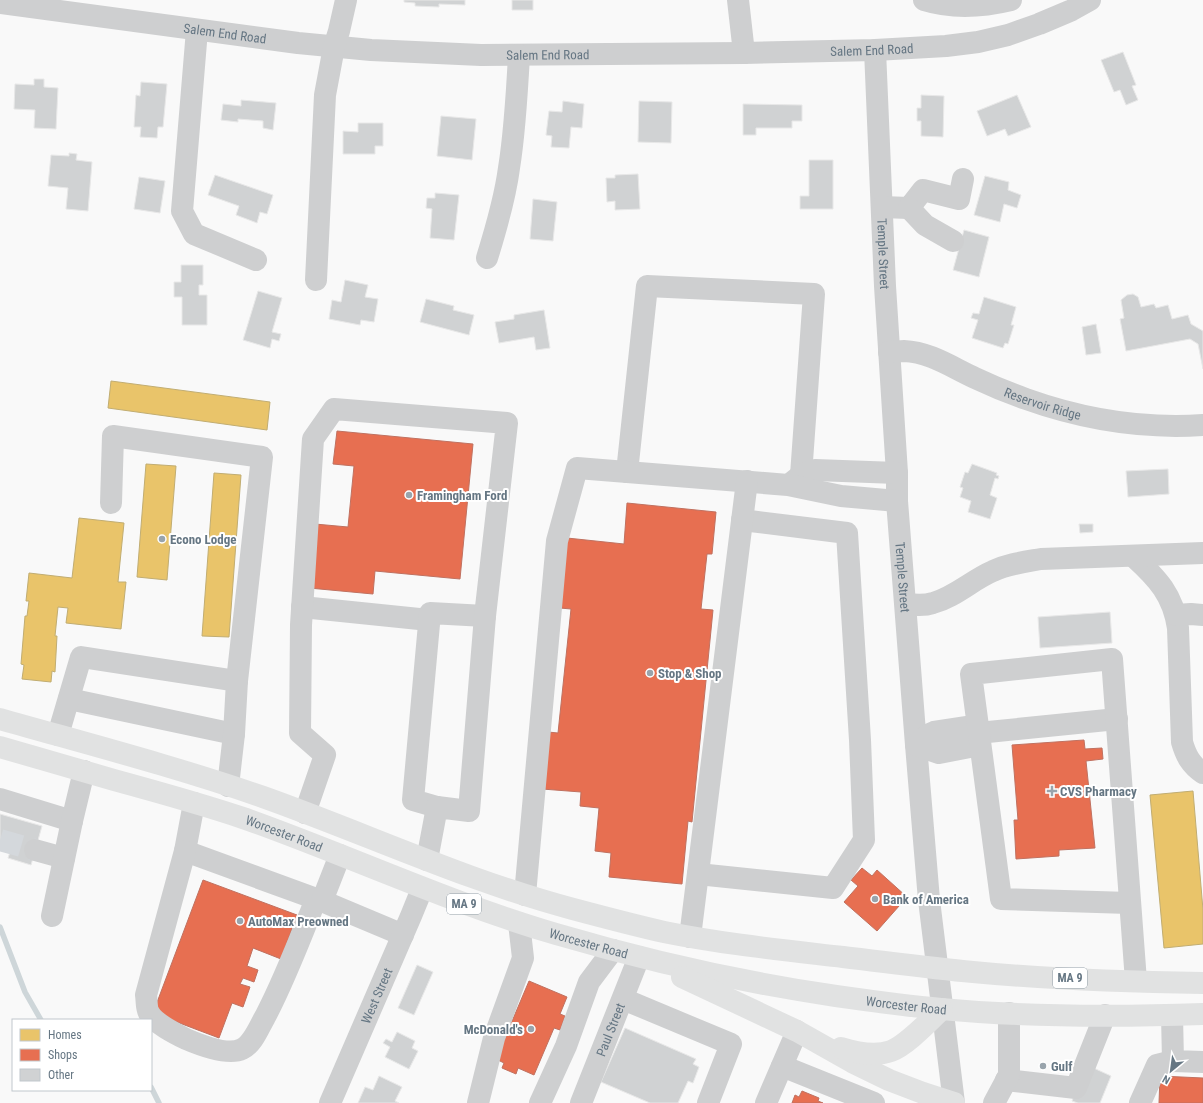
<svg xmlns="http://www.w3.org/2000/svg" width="1203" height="1103" font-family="'Roboto Condensed',sans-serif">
<rect width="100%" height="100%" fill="#f9f9f9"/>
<path fill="#e9c46a" stroke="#c1ad72" d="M111 381 270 402 267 430 108 408Z
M146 464 176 466 167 580 137 577Z
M214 473 241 475 229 637 202 636Z
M79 518 124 523 118 582H126L121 629 66 623 68 608 58 607 55 636H57L55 672 52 671 51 682 22 679 24 665 21 664 25 616H27L29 601H26L29 573 72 578Z
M1193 791 1203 910V944L1164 948 1150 795Z"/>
<path fill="#e76f51" stroke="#c07160" d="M337 431 473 444 460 579 375 571 373 594 309 588 315 524 348 527 354 466 333 464Z
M627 503 716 512 712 554H707L701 609 713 610 692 822 688 821 682 884 609 877 611 853 595 851 599 808 580 806 581 792 542 789 548 732 558 733 571 609 560 608 567 538 624 544Z
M1084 740 1085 749 1102 748 1103 759 1086 761 1095 848 1059 850V856L1016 859 1014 820H1018L1012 745Z
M862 868 872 876 877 870 907 897 877 931 844 902 858 886 851 880Z
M203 880 297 915 281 959 253 948 247 966 258 970 254 982 243 978 240 984 250 987 243 1007 232 1003 219 1038 153 1013Z
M529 981 567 997 560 1014 565 1016 560 1030 554 1028 534 1075 518 1068 516 1074 502 1068 504 1063 496 1059Z
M1160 1076 1203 1078V1103H1159Z
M802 1091 819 1098 818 1101 823 1103H792L795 1095 799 1097Z"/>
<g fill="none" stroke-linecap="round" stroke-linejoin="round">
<path stroke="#ced6d9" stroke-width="5.5" d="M0 927 25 992 41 1020
M151 1087 159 1103"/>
</g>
<path fill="#d0d2d3" stroke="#e8e8e8" d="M404 0H465V5L439 4V7L415 6V3L404 2Z
M512 0H533V10H512Z
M1123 52 1136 85 1132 86 1138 100 1126 105 1120 90 1114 92 1101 60Z
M34 79H44V87L58 88 56 129 34 128 35 110 14 109 15 84 34 85Z
M141 82 167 84 163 127H158L157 138 140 137 141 127H134L136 95 140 96Z
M921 95 944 96 943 137 921 136V121H917V108H921Z
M1017 95 1031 127 1008 136 1005 129 987 136 977 111Z
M241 100 276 103 273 130 263 128V121L238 119V122L221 120 223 104 241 106Z
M563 101 584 104 582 128 571 127 569 148 551 147 552 136 546 135 549 111 562 112Z
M639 101 672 102 671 143 638 142Z
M743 104 802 105V121H792V128H756V135H743Z
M441 116 476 119 472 160 437 156Z
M358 123H383V146H375V154H343V131L358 132Z
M69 153 77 154 76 160 92 162 88 211 66 209 68 188 48 186 51 155 69 156Z
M809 160H833V209H800V196H809Z
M638 174 640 209 615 210V201L607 202 606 178H615V175Z
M215 175 273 195 267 214 260 212 257 223 236 215 239 206 208 195Z
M985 176 1009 182 1008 190 1021 195 1017 208 1004 204 1000 222 974 215Z
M139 177 165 181 160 213 134 209Z
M435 193 459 195 454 240 430 238 432 209 426 208 427 198H435Z
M533 199 557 202 553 241 530 239Z
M964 230 989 237 979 277 953 270Z
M181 265H203V285H199V295H207V325H182V297H174V282H181Z
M345 280 368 285 365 297 378 299 374 322 361 320 360 325 329 319 332 300 341 302Z
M258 291 282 298 272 332 281 334 279 341 272 339 270 348 243 340Z
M1133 294 1138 297 1141 307 1154 304 1156 308 1168 305 1172 319 1188 315 1191 324 1203 331V369L1198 344 1190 339 1126 351 1120 319 1124 318 1121 300 1127 295Z
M984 297 1016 307 1011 325H1014L1008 344 1005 343 1003 348 972 338 978 320 971 318 973 313 979 314Z
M426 299 454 306 453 310 474 315 469 335 420 322Z
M544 310 550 348 536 350 534 337 499 343 495 322 514 319V315Z
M1096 324 1101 353 1086 355 1082 327Z
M972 464 997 473 996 475 999 476 998 479 995 478 990 495 997 498 990 519 968 512 971 501 960 497 963 488 960 487 965 472 968 473Z
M1168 469 1169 494 1128 497 1126 471Z
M1079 524H1093V532L1080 533Z
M1110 612 1112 643 1040 648 1038 617Z
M0 814 42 826 31 865 8 858 10 852 0 849Z
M417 965 433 972 414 1015 398 1008Z
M625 1028 696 1059 693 1064 699 1067 693 1083 688 1081 678 1103H650L601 1082Z
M397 1032 415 1041 412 1048 418 1051 409 1069 385 1057 390 1047 383 1043 386 1039 392 1042Z
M1087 1065 1111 1076 1100 1103H1078L1072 1101Z
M379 1076 402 1087 395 1101 399 1103H358L365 1087 373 1090Z"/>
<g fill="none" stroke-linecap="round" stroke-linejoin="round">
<path stroke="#d4d8dc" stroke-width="22" stroke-dasharray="22 11" stroke-linecap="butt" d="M0 840 35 850"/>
<g stroke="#cecfd0" stroke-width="22">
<path d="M738 0 744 53"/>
<path d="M924 0C953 9 982 7 1011 0"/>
<path id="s1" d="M0 3 298 43 371 50 481 55 744 53 875 50 946 46 978 42 1008 35 1039 24 1072 10 1090 0"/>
<path d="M197 30 182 211 194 234 256 260"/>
<path id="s2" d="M875 50 885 286 897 473V501L916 745 929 900 954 1103"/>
<path d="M882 207 909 208 923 190 959 199 963 179"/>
<path d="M909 208 925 225 953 241"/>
<path d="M487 258C496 229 505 199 509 168 515 131 517 93 519 55"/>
<path d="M316 280 325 95 334 47 339 31 346 0"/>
<path id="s3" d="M889 352C894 352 899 351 904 351 930 352 953 368 975 378 992 386 1009 393 1026 399 1082 419 1143 429 1203 425"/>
<path d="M627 472 647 286 814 294 801 475"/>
<path d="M791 483 801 475 815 470 897 473"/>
<path d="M111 503 113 436 262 457 237 681"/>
<path d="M1134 557C1158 579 1173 595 1178 628L1182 742C1186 756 1191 765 1203 773"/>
<path d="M906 604C915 605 924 606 933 603 955 597 972 580 993 571 1008 564 1024 562 1041 559L1203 553"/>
<path d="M302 607 429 620"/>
<path d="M1176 615 1191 614 1203 615"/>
<path d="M69 699 234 734"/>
<path d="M978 733 970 747 939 753 916 745 927 735 934 732 967 727 978 733 1117 719"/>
<path d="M58 735 81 657 237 681 234 734 228 786"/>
<path d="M0 799 72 821"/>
<path d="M194 803 185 851 322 901"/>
<path d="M437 807 413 800 430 613 485 616"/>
<path d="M305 813 325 755 300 733 301 625 313 439 334 409 507 423 485 616 469 811 437 807 427 860"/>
<path d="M35 850 64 858"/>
<path d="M185 851 146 995C147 1001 146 1008 149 1013 154 1023 176 1034 186 1039 200 1045 228 1056 242 1049 253 1044 259 1027 265 1017 285 979 300 939 316 899"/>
<path d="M340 855 322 901 403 935"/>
<path d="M698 874 833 888 864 840 860 740 847 533 742 520"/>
<path d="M525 895 557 541 577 468 788 485 841 496 897 501"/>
<path d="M1129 903 1001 899 971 674 1112 659 1136 981"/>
<path d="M52 916 72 821 84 771"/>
<path d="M690 937 747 481"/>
<path d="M623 999 731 1044 708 1103"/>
<path d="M1172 1015 1173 1061 1203 1062"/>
<path d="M782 1066 874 1103"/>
<path d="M1006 1080 1076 1088 1105 1015"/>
<path id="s4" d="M330 1103 411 916 422 889"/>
<path d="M478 1103 494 1038 523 958 519 923"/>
<path d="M540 1103 566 1046 589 982 613 950"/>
<path id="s5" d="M581 1103 639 957"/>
<path d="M766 1103 797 1031"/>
<path d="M994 1103 1009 1075V1013"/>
<path d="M1140 1103 1157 1065 1173 1061"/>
</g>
<g stroke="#e1e2e2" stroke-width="22">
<path d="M0 719C88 744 177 767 263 797 367 834 467 881 573 909 603 917 633 925 664 932 723 944 783 950 843 957 886 962 929 968 973 972 1049 979 1126 982 1203 983"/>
<path id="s6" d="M0 747C38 758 76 769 114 780 158 792 202 804 246 819 350 856 450 903 556 934 648 961 741 982 836 996 871 1001 906 1006 941 1009 1028 1017 1116 1017 1203 1014"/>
<path d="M682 977 797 1031 852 1062 889 1080 923 1093 954 1103"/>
<path d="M841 1048C857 1053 875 1057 891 1051 907 1045 928 1022 942 1009"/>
</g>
</g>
<g fill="#99a4ac" stroke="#fff" stroke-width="1.5">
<circle cx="409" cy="495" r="4"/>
<circle cx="162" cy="539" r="4"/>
<circle cx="650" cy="673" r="4"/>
<path d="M1050 785h4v4h4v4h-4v4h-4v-4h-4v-4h4z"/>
<circle cx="875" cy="899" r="4"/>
<circle cx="240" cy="921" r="4"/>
<circle cx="531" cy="1029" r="4"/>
<circle cx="1043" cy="1066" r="4"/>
</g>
<g text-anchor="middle" stroke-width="4" stroke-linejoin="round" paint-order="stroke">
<g fill="#fff" stroke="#939fa8" stroke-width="1">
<rect x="447" y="894" width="34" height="20" rx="3"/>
<rect x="1053" y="968" width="34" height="20" rx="3"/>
</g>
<g font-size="12" font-weight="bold" fill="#657683">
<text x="464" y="908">MA 9</text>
<text x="1070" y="982">MA 9</text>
</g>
<g font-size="13" fill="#657683" stroke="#fff">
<text dy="5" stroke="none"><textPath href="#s1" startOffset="227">Salem End Road</textPath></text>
<text dy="5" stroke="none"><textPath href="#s1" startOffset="875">Salem End Road</textPath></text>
<text dy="5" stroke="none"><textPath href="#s1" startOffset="551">Salem End Road</textPath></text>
<text dy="5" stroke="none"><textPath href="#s2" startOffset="204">Temple Street</textPath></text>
<text dy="5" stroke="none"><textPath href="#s3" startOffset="164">Reservoir Ridge</textPath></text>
<text dy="5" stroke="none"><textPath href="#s2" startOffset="528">Temple Street</textPath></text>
<text dy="5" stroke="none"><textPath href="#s6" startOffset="297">Worcester Road</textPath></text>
<text dy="5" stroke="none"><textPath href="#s6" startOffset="621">Worcester Road</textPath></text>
<text dy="5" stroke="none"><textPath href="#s4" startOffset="117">West Street</textPath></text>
<text dy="5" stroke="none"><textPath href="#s6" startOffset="945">Worcester Road</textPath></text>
<text dy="5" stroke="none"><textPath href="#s5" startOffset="79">Paul Street</textPath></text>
</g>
<g font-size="13" font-weight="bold" fill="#657683" stroke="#fff" text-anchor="start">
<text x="417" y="500">Framingham Ford</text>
<text x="170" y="544">Econo Lodge</text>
<text x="658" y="678">Stop &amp; Shop</text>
<text x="1060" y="796">CVS Pharmacy</text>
<text x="883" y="904">Bank of America</text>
<text x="248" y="926">AutoMax Preowned</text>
<text x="523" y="1034" text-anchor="end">McDonald's</text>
<text x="1051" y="1071">Gulf</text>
</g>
</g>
<rect x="12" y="1019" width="140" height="72" fill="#ffffff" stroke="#c1c8cd"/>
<rect x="20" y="1029" width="20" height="12" fill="#e9c46a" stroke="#c1c8cd"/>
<text x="48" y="1039" font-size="12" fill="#657683">Homes</text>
<rect x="20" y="1049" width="20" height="12" fill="#e76f51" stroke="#c1c8cd"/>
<text x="48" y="1059" font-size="12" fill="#657683">Shops</text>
<rect x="20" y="1069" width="20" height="12" fill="#d0d2d3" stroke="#c1c8cd"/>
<text x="48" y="1079" font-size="12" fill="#657683">Other</text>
<g transform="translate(1171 1071) rotate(209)" stroke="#ffffff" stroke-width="3" paint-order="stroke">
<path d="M0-3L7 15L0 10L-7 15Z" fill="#657683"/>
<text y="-6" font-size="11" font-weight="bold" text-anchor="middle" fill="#657683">N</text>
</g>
</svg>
